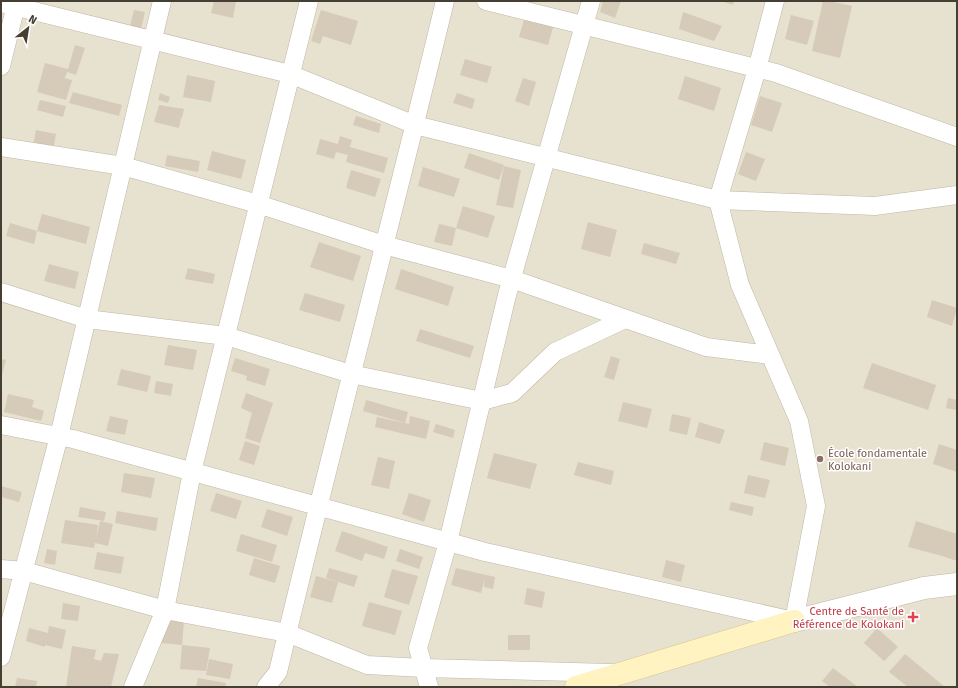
<svg xmlns="http://www.w3.org/2000/svg" width="958" height="688" font-family="'Fira Sans',sans-serif">
<rect width="100%" height="100%" fill="#f3efe3"/>
<path fill="#e7e1d0" d="M1 1H957V687H1Z"/>
<path fill="#d5cbb8" d="M214 1H236L233 18 211 13Z
M603 1H621L615 18 600 12Z
M721 1H734L733 5Z
M823 1H829L852 6 840 58 812 51Z
M134 10 145 12 141 29 130 26Z
M321 10 358 21 351 45 323 36 320 44 311 41Z
M683 12 722 26 714 41 679 29Z
M791 15 814 21 807 45 785 39Z
M525 16 554 24 548 45 519 37Z
M75 45 85 48 76 75 67 72 65 78 56 76 72 80 66 100 37 92 45 63 68 69Z
M465 59 492 67 487 83 460 75Z
M187 75 215 81 211 102 183 97Z
M685 76 721 88 714 111 678 99Z
M523 78 536 82 529 106 515 101Z
M73 92 122 105 119 116 69 103Z
M160 93 170 97 168 103 158 100Z
M457 93 475 99 472 109 453 103Z
M760 96 782 103 772 132 751 125Z
M40 100 66 106 63 117 37 110Z
M159 105 184 109 182 118 165 114 181 118 179 128 154 122Z
M356 116 381 124 379 133 353 125Z
M36 130 56 134 53 150 33 146Z
M340 136 352 140 350 147 388 158 384 173 346 162 348 155 336 152 334 159 316 154 320 139 338 144Z
M212 151 246 160 241 179 207 170Z
M746 152 765 159 756 181 738 174Z
M469 153 504 165 499 180 464 168Z
M167 155 200 161 198 172 165 166Z
M504 166 521 170 513 208 496 205Z
M423 167 460 179 454 197 418 186Z
M351 170 381 179 375 197 346 188Z
M463 206 495 216 488 238 456 228Z
M42 214 90 227 86 244 37 231Z
M588 222 617 230 610 257 581 249Z
M10 223 37 231 34 244 6 236Z
M439 224 456 228 452 246 434 242Z
M319 242 361 256 353 281 310 267Z
M644 243 680 253 676 264 641 254Z
M49 264 79 272 75 289 44 281Z
M188 268 215 274 213 284 185 279Z
M401 269 454 287 448 306 395 289Z
M305 293 345 305 340 322 299 310Z
M932 300 957 308 952 326 927 317Z
M420 329 474 346 470 358 416 341Z
M168 345 197 350 193 370 164 365Z
M611 356 620 359 614 380 604 377Z
M235 358 270 369 265 386 246 380 247 376 231 371Z
M1 359 6 360 2 375H1Z
M872 363 936 385 928 410 863 388Z
M121 369 151 376 147 392 117 385Z
M156 381 173 384 171 396 154 393Z
M246 393 273 403 260 443 245 438 252 413 241 408Z
M8 394 34 400 32 407 44 411 41 421 4 412Z
M948 398 957 400 956 410 946 408Z
M366 400 408 412 405 423 363 411Z
M623 402 652 409 647 428 618 421Z
M672 414 691 418 687 435 669 431Z
M110 416 128 420 125 435 106 431Z
M410 416 430 421 426 439 375 427 377 417 409 424Z
M699 422 725 430 720 444 695 437Z
M436 424 455 430 453 438 433 432Z
M245 441 260 446 254 465 239 460Z
M764 442 789 448 785 466 760 460Z
M939 444 957 450V472L933 464Z
M494 453 537 464 530 489 487 478Z
M378 457 395 461 389 489 371 485Z
M578 462 614 471 611 485 574 475Z
M124 473 155 478 151 498 121 492Z
M748 475 770 480 765 498 744 493Z
M1 486 22 492 19 502 1 497Z
M216 493 242 501 236 519 210 511Z
M409 493 431 500 424 522 402 514Z
M731 502 754 507 752 516 729 510Z
M80 507 106 512 104 521 78 517Z
M267 509 293 517 287 536 261 527Z
M117 511 158 518 156 531 115 523Z
M65 520 98 525 96 539 100 521 113 524 108 546 95 543 94 548 61 543Z
M916 521 957 534V561L939 555 908 547Z
M342 531 388 547 384 559 365 553 362 561 335 551Z
M241 534 277 545 272 562 236 551Z
M47 549 57 551 55 565 44 563Z
M400 549 423 557 419 569 396 561Z
M97 552 124 557 121 574 94 569Z
M254 558 280 566 275 583 249 575Z
M666 560 685 565 681 582 662 577Z
M329 568 358 576 354 587 326 578Z
M456 568 495 577 493 589 484 587 485 578 481 593 451 585Z
M392 569 418 576 409 605 384 597Z
M316 576 338 582 332 603 310 597Z
M527 588 545 592 542 608 524 604Z
M369 602 402 611 395 635 362 626Z
M63 603 80 606 78 621 61 619Z
M163 618 184 621 182 645 160 643Z
M49 626 66 630 62 649 45 645V647L26 641 29 628 48 633Z
M877 628 898 647 884 661 864 643Z
M508 635H530V650H508Z
M182 645 210 648 206 671 180 669Z
M72 646 96 650 94 659 101 661 104 653 119 654 111 687H66Z
M905 654 945 687H908L889 672Z
M209 659 233 664 230 679 206 675Z
M833 668 858 687H830L822 681Z
M17 678 37 681 36 687H15Z
M198 678 226 683 225 687H196Z"/>
<g fill="none" stroke-linecap="round" stroke-linejoin="round">
<g stroke="#bfb7a5" stroke-width="19">
<path id="minor" d="M486 1 776 73 957 137
M1 3 290 74 415 125 718 200 875 206 957 195
M1 66 17 1
M1 147 123 166 258 204 384 245 512 279 706 347 770 355
M1 292 87 319 226 336 351 374 482 401 512 393 555 352 625 319
M1 425 73 439 485 552 794 621 816 506 799 421 740 285 718 200 757 69 775 1
M1 569 24 571 165 610 287 633 367 665 423 668 611 673
M1 657 59 436 162 1
M133 687 165 610 192 472 309 1
M266 687 278 672C331 448 391 225 445 1
M429 687 418 648 448 542 507 295 591 1"/>
</g>
<g stroke="#bfb7a5" stroke-width="23">
<path id="tertiary" d="M794 621 924 588 957 584"/>
</g>
<g stroke="#d6c68f" stroke-width="23">
<path id="secondary" d="M576 687 794 621"/>
</g>
<use href="#minor" stroke="#fff" stroke-width="18"/>
<use href="#tertiary" stroke="#fff" stroke-width="22"/>
<use href="#secondary" stroke="#fff3c1" stroke-width="22"/>
</g>
<circle fill="#8d6e63" stroke="#fff" stroke-width="1.5" cx="820" cy="459" r="4"/>
<path fill="#e0444e" stroke="#fff" stroke-width="1.5" d="M911 611h4v4h4v4h-4v4h-4v-4h-4v-4h4z"/>
<g text-anchor="middle" stroke-width="3" stroke-linejoin="round" paint-order="stroke">
<g font-size="11" fill="#785e54" stroke="#fff" text-anchor="start">
<text x="828" y="457">École fondamentale<tspan x="828" dy="13">Kolokani</tspan></text>
</g>
<g font-size="11" fill="#be3a42" stroke="#fff" text-anchor="end">
<text x="904" y="615">Centre de Santé de<tspan x="904" dy="13">Référence de Kolokani</tspan></text>
</g>
</g>
<rect width="958" height="688" fill="none" stroke="#453f33" stroke-width="4"/>
<g transform="translate(28 28) rotate(30)" stroke="#ffffff" stroke-width="3" paint-order="stroke">
<path d="M0-3L7 15L0 10L-7 15Z" fill="#453f33"/>
<text y="-6" font-size="11" font-weight="bold" text-anchor="middle" fill="#453f33">N</text>
</g>
</svg>
